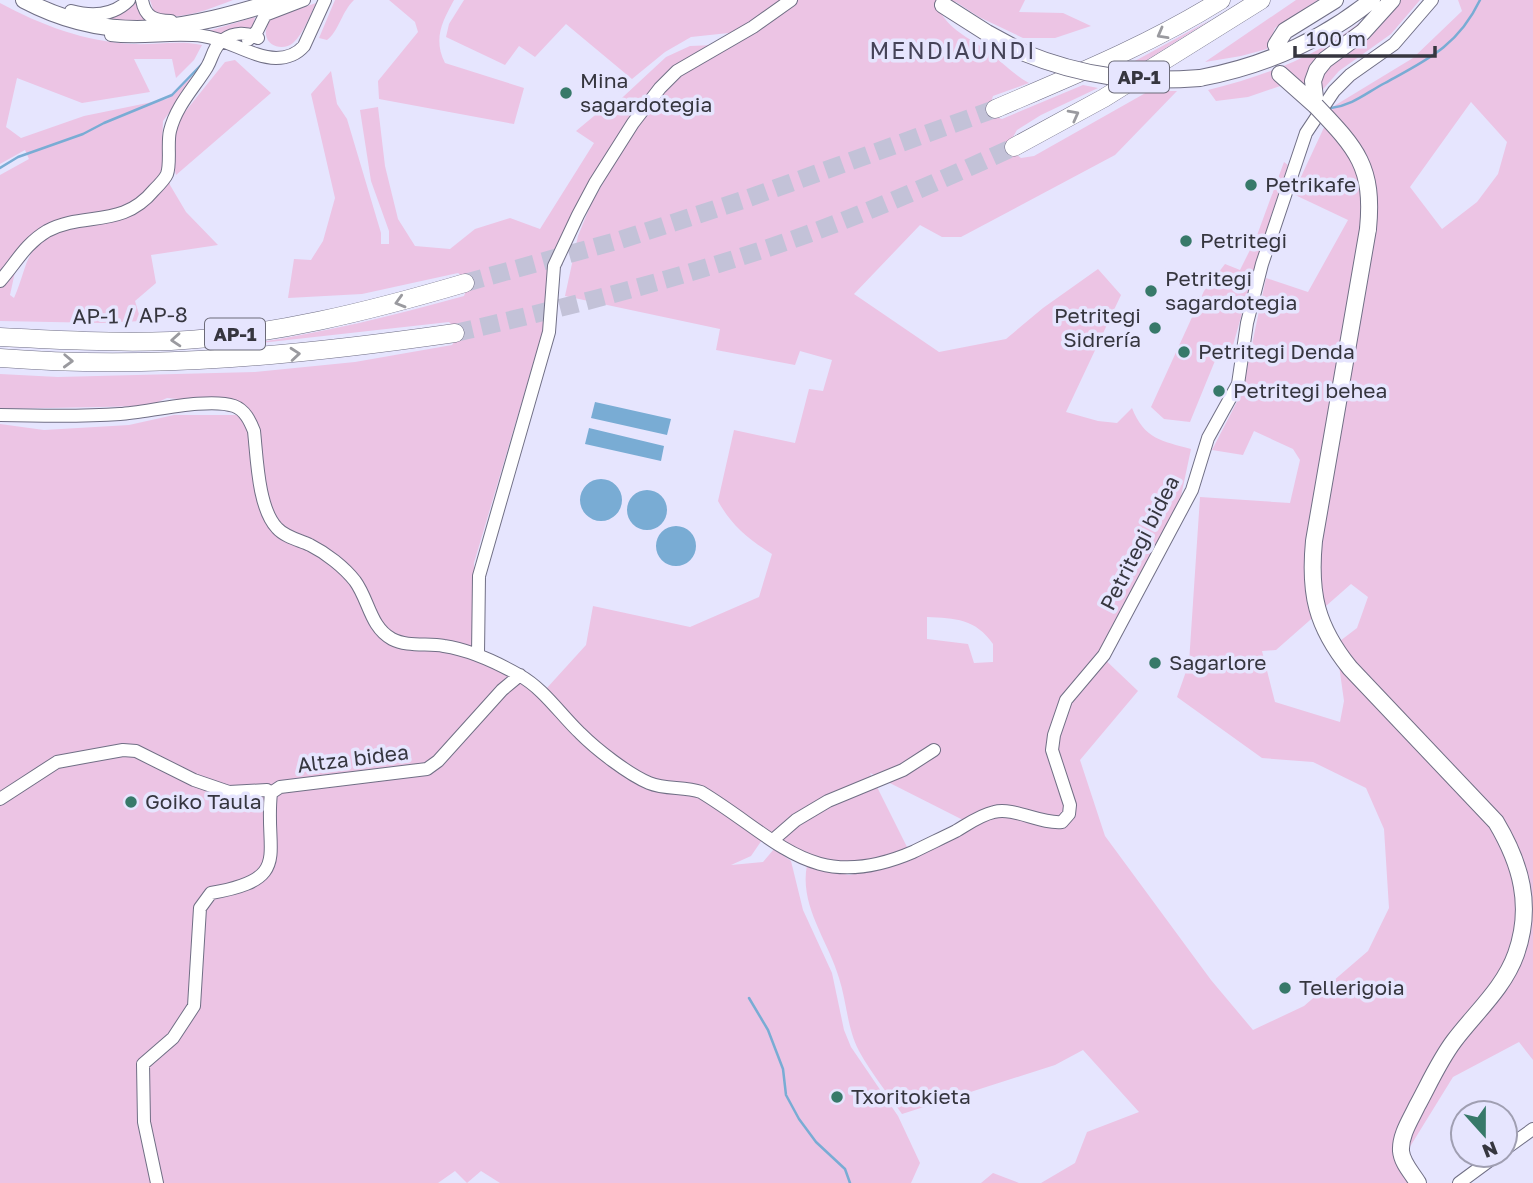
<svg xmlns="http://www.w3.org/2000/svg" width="1533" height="1183" font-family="'Golos Text',sans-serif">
<rect width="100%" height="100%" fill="#e6e5fe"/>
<path fill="#ecc4e4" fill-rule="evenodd" d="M150 0H233C211 8 176 24 154 12Z
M335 0H354C342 11 339 31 327 40L319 38Z
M389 0H454C442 22 433 39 445 63L524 88 514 124 379 99 378 81 418 32 415 22Z
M464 0H785L738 32 691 37 665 52 632 79 566 24 535 57 519 46 505 65 446 37 449 24Z
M798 0H1025L1019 12 1063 13 1091 26 1055 38H1023L979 17 956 2H944L941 13C952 32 972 39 989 52 1003 63 1013 74 1029 83L993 96 990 105 993 116 1002 119 1083 85 1098 88 1041 115 1017 130 1010 142 1013 152 1021 158 1034 156 1149 91H1177L1115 155 961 237H942L920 225 854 294 939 352 1006 339 1043 308 1098 269 1121 295 1066 412 1098 421 1117 423 1132 408C1144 439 1162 441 1191 449L1180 501 1098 653 1138 691 1080 760 1105 836 1211 980 1253 1030 1304 1006 1368 951 1389 908 1384 829 1366 788 1313 762 1262 758 1177 697 1189 663 1200 497 1290 503 1300 460 1293 449 1254 431 1243 455 1212 450 1242 392 1266 278 1308 292 1348 220 1293 194 1334 106 1413 58 1462 11 1458 0H1533V1060L1519 1042 1453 1077 1403 1158 1412 1183H1041L1075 1163 1087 1132 1139 1112 1083 1050 1055 1065 902 1114C888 1094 871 1073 859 1051 847 1028 847 1003 839 978 828 940 799 906 807 865L849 875 884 868 908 850 858 865 807 856 710 794 651 780 585 734 546 689 586 645 593 606 690 627 759 597 772 554C748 539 732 526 718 501L734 430 795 443 809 389 823 391 832 360 800 351 795 365 716 350 720 329 565 296 578 236 591 204 629 138 667 87 685 72ZM1471 102 1507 142 1498 174 1477 202 1442 229 1410 187ZM1351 584 1368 597 1357 628 1336 644 1344 701 1340 722 1275 702 1262 651 1276 650ZM927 617C955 618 976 619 993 644V662L974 663 968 644 927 639ZM870 773 963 820 908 849Z
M1296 0H1318L1275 28 1267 49 1241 56 1205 62Z
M1385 0H1420L1391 34 1339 71 1311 103 1298 80 1248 97 1216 101 1208 90C1273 74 1337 49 1385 0Z
M136 2 140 14 148 23 106 21V18Z
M0 3C41 25 85 42 133 44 156 45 179 40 202 45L194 60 176 78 172 59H134L150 92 82 103 17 78 6 127 21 138 84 116 167 99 202 68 163 121 162 144 170 185 186 212 218 245 151 255 156 283 135 301 141 321 102 323 0 321V175L29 159 25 150 0 164ZM51 222 61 229C23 247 29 264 14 298L10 295 21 244Z
M316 3C310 15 304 33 293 43 285 50 268 48 266 35 265 30 268 24 270 19Z
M255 17 252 30 222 36 205 32Z
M1210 20 1133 69 1122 68Z
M714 45 676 67 564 232 544 327 474 563 473 657 534 690 645 786 694 793 762 840 751 856 731 865 763 862 774 849 791 861 803 910 832 973 844 1030 851 1047 898 1116 920 1163 911 1183H500L481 1171 467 1183 455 1171 438 1183H0V424L44 430 129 425 174 415H254L245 405 167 398 149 406 0 409V374L58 377 255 372 355 362 452 345 459 334 449 322 233 346C314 335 385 318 464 296L469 282 458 273 362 294 288 298 294 259 311 260 323 241 335 198 311 94 331 71 337 104 347 119 381 233V244H389V231L371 181 360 110 378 107 385 166 398 219 415 246 450 249 475 229 510 218 540 229 594 143 576 131 600 111 610 109 666 57 690 46Z
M235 60 271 93 176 175 172 159 176 123 225 62Z
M1284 162 1288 165 1261 246 1232 349 1219 351 1190 422 1164 419 1151 407 1204 291 1225 264 1240 270 1256 238Z
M993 1173 1019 1183H981Z"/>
<path fill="#79acd4" d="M595 402 671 419 667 435 591 418Z
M589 428 664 446 661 461 585 444Z
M580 500a21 21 0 1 1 42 0a21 21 0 1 1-42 0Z
M627 510a20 20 0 1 1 40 0a20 20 0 1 1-40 0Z
M656 546a20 20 0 1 1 40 0a20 20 0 1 1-40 0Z"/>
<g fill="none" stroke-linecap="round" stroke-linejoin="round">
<path stroke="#79acd4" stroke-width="2.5" d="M1331 108C1353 105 1366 93 1385 83 1427 60 1458 46 1480 0
M0 168 18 157 83 134 104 123 172 95 202 64
M749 998 768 1030 783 1069 786 1095 799 1119 816 1142 845 1169 850 1183"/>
<path stroke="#c3c2d8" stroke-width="18" stroke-dasharray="18 9" stroke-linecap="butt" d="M465 283 620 240 746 199 995 109
M455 333C560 309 666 282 768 248 852 220 933 184 1014 147"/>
<g stroke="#706f85" stroke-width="14">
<path id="minor" d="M142 0C145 17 154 21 171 21
M71 11C93 17 113 16 129 0
M111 35C142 39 173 32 203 36 228 39 251 57 276 58 288 58 297 54 304 46L325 0
M248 40 257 31 265 15 304 0
M0 281C16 263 25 244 47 231 84 211 122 229 154 190 158 186 165 179 167 174 171 163 167 143 170 131 176 106 194 88 207 67 213 57 213 47 223 40 234 32 247 32 258 38
M0 415C40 416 80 417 120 414 149 412 208 397 234 406 245 410 250 421 254 431 257 458 258 508 277 528 285 537 299 540 310 545 326 553 344 567 355 581 369 600 370 627 392 639 407 647 428 643 444 646 471 650 496 662 519 675 544 689 560 714 580 733 597 750 628 774 649 783 666 790 684 786 701 792 780 840 813 895 913 852 927 845 942 838 956 831 968 824 980 815 994 812 1014 807 1040 824 1062 822L1069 814 1070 805 1052 750 1054 735 1066 700 1104 655 1192 490 1208 438 1238 384 1247 323 1262 264 1306 133 1334 91 1350 75 1394 44 1432 0
M478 654 479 576 549 332 554 266 578 215 595 183 633 123 660 88 677 71 753 27 791 0
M271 793 280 787 427 769 438 761 502 690 520 675
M0 799 57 762 123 750 136 751 194 780 229 792 267 790 271 793
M773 840 796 820 828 801 903 770 934 750
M1505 1149 1533 1129
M157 1183 144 1122 143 1064 173 1038 194 1006 200 908 211 893C294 879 264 854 271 793
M1459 1183 1497 1155"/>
</g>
<g stroke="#706f85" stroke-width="18">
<path id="major" d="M24 0C115 48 188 28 281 0
M943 5 987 33 1022 52
M1276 45 1285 31 1335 0
M1280 74 1316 106
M1200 78C1264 66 1320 42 1372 0
M1316 106 1313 81 1317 70 1325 60 1363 32 1392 0
M1368 229 1314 541C1309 593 1316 626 1350 668L1496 822C1521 864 1533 906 1516 954 1504 988 1475 1013 1454 1041 1439 1061 1429 1084 1417 1106 1411 1119 1400 1135 1401 1151 1402 1163 1412 1173 1418 1183"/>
</g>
<g stroke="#706f85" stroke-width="19">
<path id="highway" d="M995 109C1072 76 1149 45 1221 0
M1014 147 1104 98 1261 0
M0 337C57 340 114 343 171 341 271 336 370 311 465 283
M0 358C155 370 302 355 455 333"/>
</g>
<use href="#minor" stroke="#fff" stroke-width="12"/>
<use href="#major" stroke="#fff" stroke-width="16"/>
<use href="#highway" stroke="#fff" stroke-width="18"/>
<g stroke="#706f85" stroke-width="18" stroke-linecap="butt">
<path id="major-bridge" d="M1022 52C1083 77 1135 83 1200 78
M1316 106C1357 149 1374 167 1368 229"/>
</g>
<use href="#major-bridge" stroke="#fff" stroke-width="16"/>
</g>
<defs><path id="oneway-chevron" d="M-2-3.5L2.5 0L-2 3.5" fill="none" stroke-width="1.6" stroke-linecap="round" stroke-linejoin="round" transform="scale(1.75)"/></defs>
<g stroke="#9a9a9f">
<use href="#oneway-chevron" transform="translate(1162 34) rotate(151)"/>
<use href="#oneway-chevron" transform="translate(1074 115) rotate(-28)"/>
<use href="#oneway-chevron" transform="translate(400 302) rotate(164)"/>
<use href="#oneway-chevron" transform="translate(176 340) rotate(176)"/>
<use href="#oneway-chevron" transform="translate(295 354) rotate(-5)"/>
<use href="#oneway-chevron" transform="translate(68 361) rotate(2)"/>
</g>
<g fill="#377969" stroke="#e6e5fe" stroke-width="2.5">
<circle cx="566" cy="93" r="7"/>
<circle cx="1251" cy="185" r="7"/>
<circle cx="1186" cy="241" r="7"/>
<circle cx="1151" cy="291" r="7"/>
<circle cx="1155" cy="328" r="7"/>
<circle cx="1184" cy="352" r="7"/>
<circle cx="1219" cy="391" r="7"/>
<circle cx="1155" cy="663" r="7"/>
<circle cx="131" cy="802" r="7"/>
<circle cx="1285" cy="988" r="7"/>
<circle cx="837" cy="1097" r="7"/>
</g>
<g text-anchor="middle" stroke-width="7" stroke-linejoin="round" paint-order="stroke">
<g fill="#e6e5fe" stroke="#6b6a78" stroke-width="2">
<rect x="1109" y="61.5" width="60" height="31" rx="5"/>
<rect x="205" y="318.5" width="60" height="31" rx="5"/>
</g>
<g font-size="19" font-weight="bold" fill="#36363f">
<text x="1139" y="84">AP-1</text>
<text x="235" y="341">AP-1</text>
</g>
<g font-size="21" fill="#36363f" stroke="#e6e5fe" text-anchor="start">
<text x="580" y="88">Mina<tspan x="580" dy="24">sagardotegia</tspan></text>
<text x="1265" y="192">Petrikafe</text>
<text x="1200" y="248">Petritegi</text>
<text x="1165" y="286">Petritegi<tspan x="1165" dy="24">sagardotegia</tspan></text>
<text x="1141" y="323" text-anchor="end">Petritegi<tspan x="1141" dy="24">Sidrería</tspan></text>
<text x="1198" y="359">Petritegi Denda</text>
<text x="1233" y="398">Petritegi behea</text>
<text x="1169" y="670">Sagarlore</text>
<text x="145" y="809">Goiko Taula</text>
<text x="1299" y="995">Tellerigoia</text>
<text x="851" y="1104">Txoritokieta</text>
</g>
<g font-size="21" fill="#36363f" stroke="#e6e5fe">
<text transform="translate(130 316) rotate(-1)" y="7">AP-1 / AP-8</text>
<text transform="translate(1140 543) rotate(-63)" y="7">Petritegi bidea</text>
<text transform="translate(353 759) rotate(-7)" y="7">Altza bidea</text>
</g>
<g font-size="23" letter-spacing="2" fill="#454358" stroke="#e6e5fe">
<text x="953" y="59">MENDIAUNDI</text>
</g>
</g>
<g transform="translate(1484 1134) rotate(159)"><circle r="33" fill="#e6e5fe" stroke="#a09fb2" stroke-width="2"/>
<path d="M0-5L12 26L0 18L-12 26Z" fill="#377969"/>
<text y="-10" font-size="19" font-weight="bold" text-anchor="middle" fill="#36363f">N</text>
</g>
<path d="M1295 46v10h140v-10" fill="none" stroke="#36363f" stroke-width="3.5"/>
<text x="1306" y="46" font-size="21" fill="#36363f" stroke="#e6e5fe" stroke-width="5" paint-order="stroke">100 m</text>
</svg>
